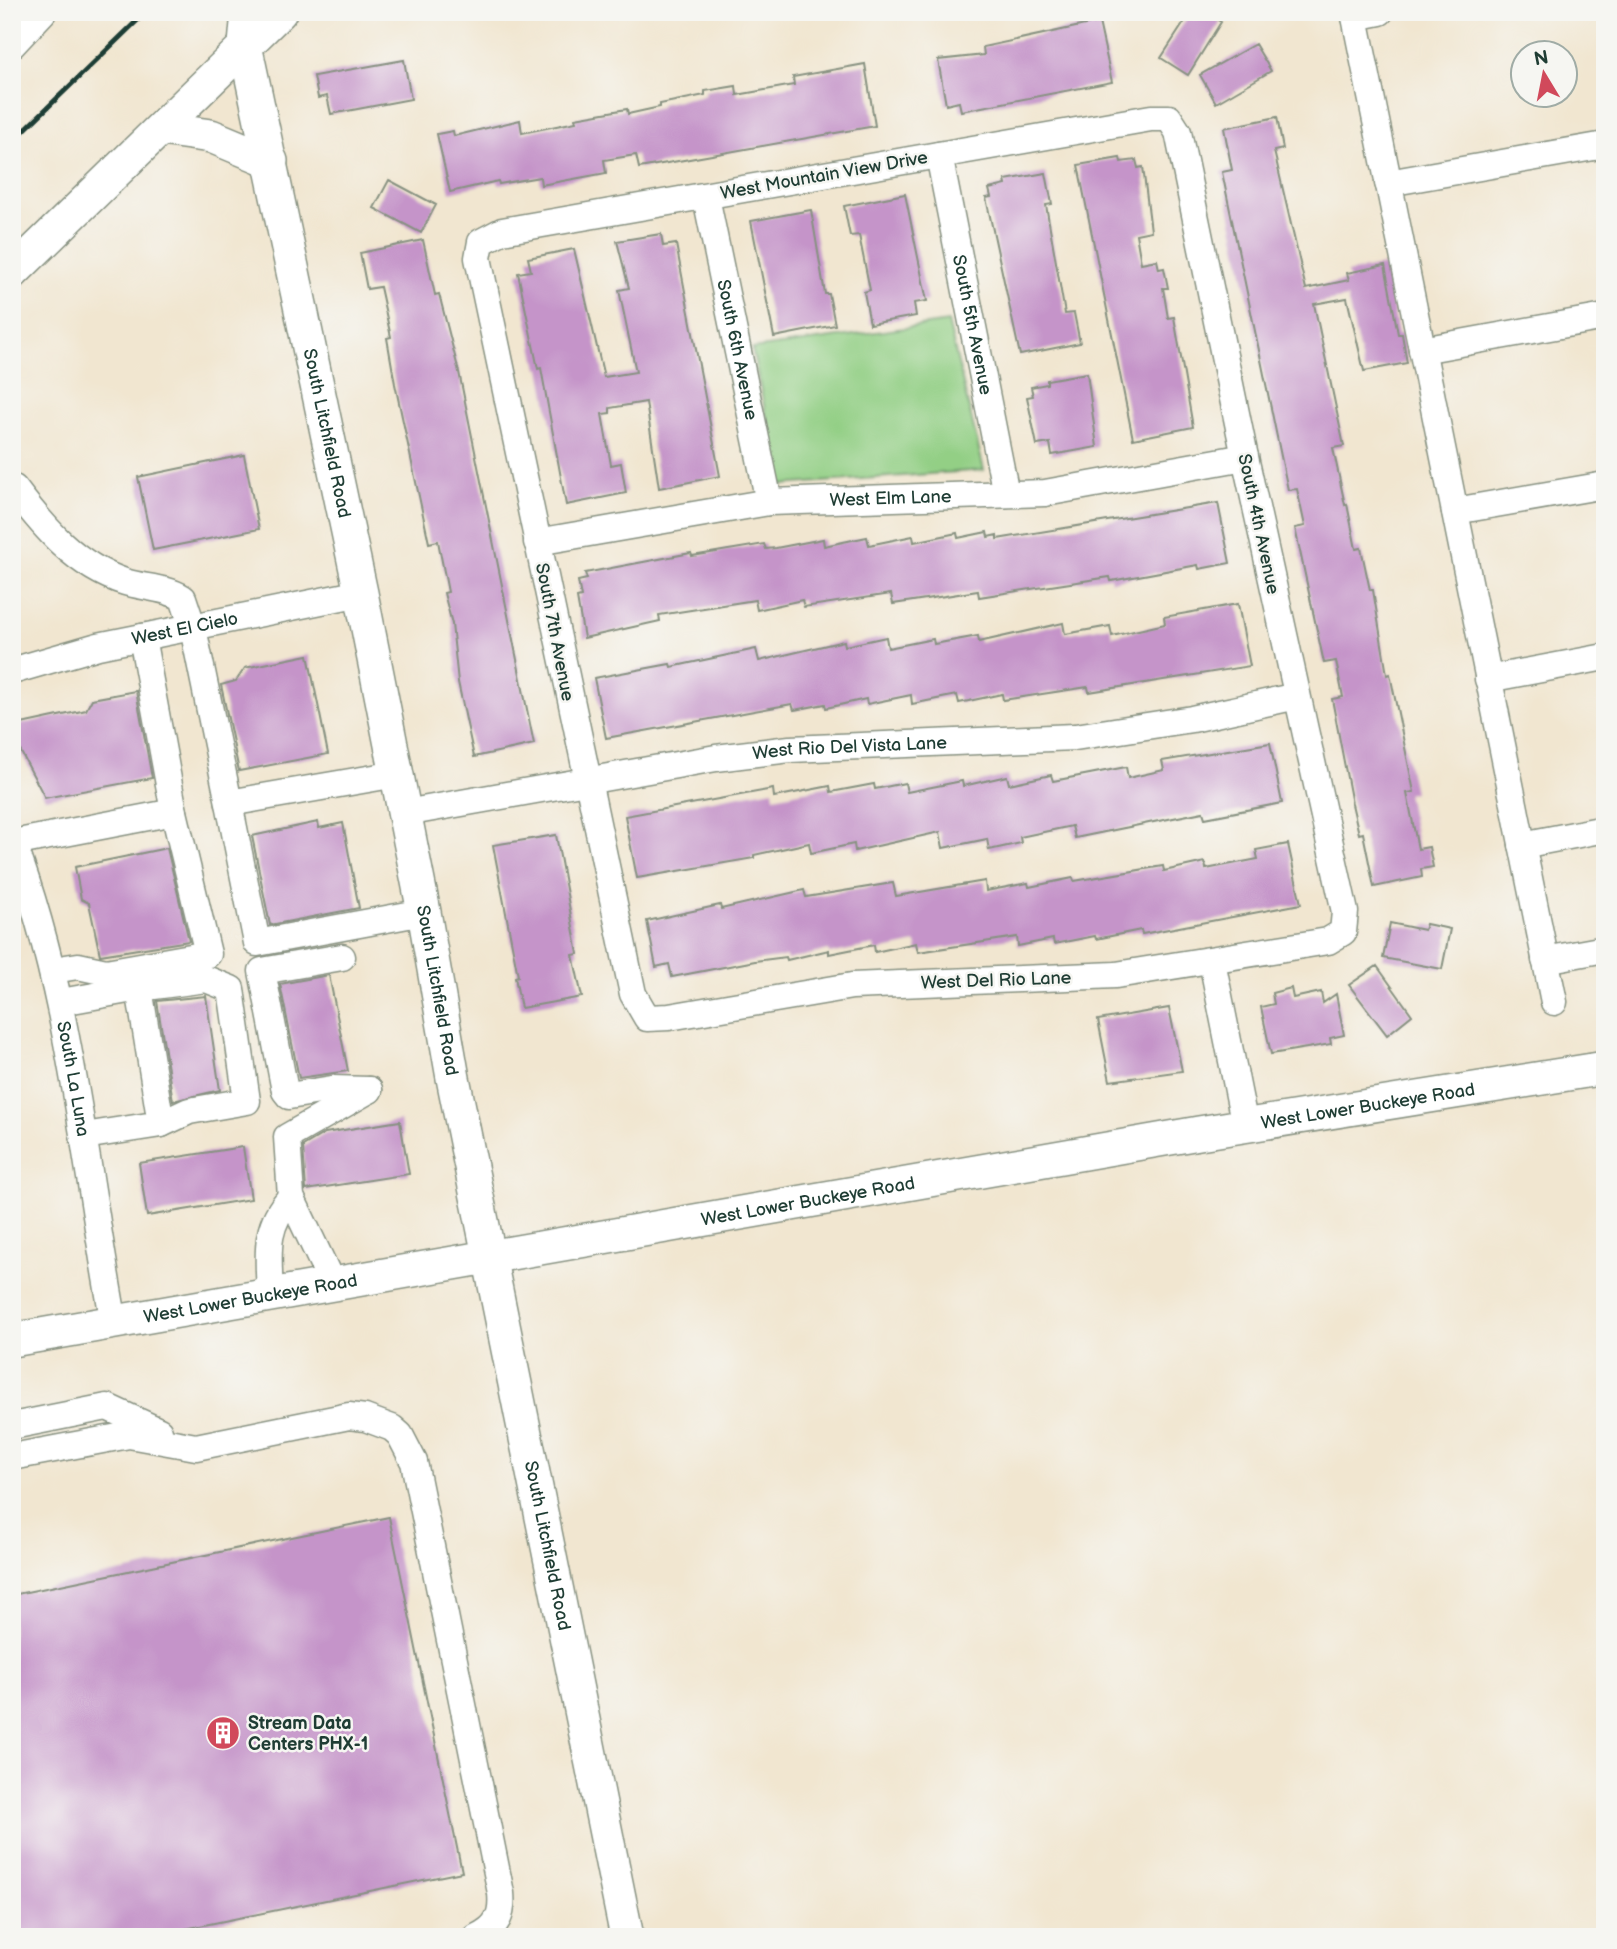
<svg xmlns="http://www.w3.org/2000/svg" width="1617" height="1949" font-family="'Balsamiq Sans',sans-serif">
<rect width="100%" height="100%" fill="#f6f6f2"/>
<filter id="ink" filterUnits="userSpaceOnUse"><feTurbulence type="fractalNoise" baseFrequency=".0143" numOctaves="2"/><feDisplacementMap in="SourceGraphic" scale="14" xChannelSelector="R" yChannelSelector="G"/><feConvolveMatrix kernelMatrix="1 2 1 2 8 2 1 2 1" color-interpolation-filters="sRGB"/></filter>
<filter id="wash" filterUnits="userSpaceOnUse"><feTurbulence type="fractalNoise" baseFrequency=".00686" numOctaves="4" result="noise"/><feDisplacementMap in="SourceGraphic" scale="28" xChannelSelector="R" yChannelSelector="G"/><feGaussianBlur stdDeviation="1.57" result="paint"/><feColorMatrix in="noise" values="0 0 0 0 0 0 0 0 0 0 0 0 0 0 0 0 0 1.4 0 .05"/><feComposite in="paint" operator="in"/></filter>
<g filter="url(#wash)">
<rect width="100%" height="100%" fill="#f1e6d0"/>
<path fill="#93cf85" stroke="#59865c" stroke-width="2" d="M948 322 984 470 781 485 752 349Z"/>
<g id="blocks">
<path fill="#c594c9" d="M1191 12H1205L1221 22 1188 75 1161 58Z
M1099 22 1112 82 961 111 959 102 946 105 938 60 984 55 983 47Z
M1255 44 1271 71 1216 103 1200 75Z
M404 60 411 99 331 114 327 96 318 98 314 76Z
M865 64 875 126 639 168 636 155 604 160 606 173 541 185 540 177 499 184 498 181 450 192 437 134 453 131 454 136 520 120 522 133 576 122 575 118 627 109 628 114 660 107V104L705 95V91L736 86 737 95 794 85 793 77Z
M1277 117 1283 149 1274 151 1306 289 1349 280 1347 273 1385 265 1398 334H1402L1407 363 1364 371 1347 298 1314 304 1344 446 1333 448 1345 505 1347 504 1356 549 1361 548 1370 590H1373L1387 675 1390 674 1414 792 1407 793 1418 849 1429 847 1433 867 1421 869 1422 877 1374 887 1363 833 1359 834 1352 804 1332 699 1343 697 1336 661 1324 663 1295 528 1305 526 1297 489 1288 490 1222 172 1232 170 1224 128Z
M1120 158 1121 162 1136 160 1138 168 1143 167 1151 231 1136 234 1141 263 1157 260 1159 269 1164 268 1168 288H1163L1168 318 1174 317 1193 427 1133 439 1078 165Z
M1046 173 1052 204 1046 205 1065 314 1074 313 1080 343 1020 355 986 198 991 197 989 189 1006 185 1005 180Z
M389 180 436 205 421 233 374 208Z
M905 194 927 301 914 303 916 316 870 324 864 292 870 290 859 235 850 236 844 206Z
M811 210 825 294H829L835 325 774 337 751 221Z
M661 234 663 246 676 244 720 476 659 488 646 402 610 408V413L602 414 611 465 621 463 626 493 566 505 541 368 538 369 518 273 531 271 528 258 574 249 604 377 636 372 619 290 629 288 617 241Z
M423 240 435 295 439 294 459 372 534 744 474 757 458 682 452 624 444 593 448 592 438 541 429 543 395 384 387 338 391 337 380 287 367 289 360 253Z
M1087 373 1097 447 1052 455 1050 443 1037 445 1027 397 1033 396 1031 387 1047 384V380Z
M244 455 259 529 153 550 138 477Z
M1218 503 1230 563 1199 569 1198 565 1111 581 1110 577 979 597 978 591 893 604 891 594 804 607 802 600 757 610 755 600 659 615 660 621 584 638 577 598 581 597 578 581 587 579 585 573 691 553 692 556 764 544 766 549 776 548 823 539 824 546 867 537 869 545 913 536 914 542 957 533 958 538 987 532 988 537 997 535V539Z
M1238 604 1250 666 1089 692 1088 687 1003 700 1002 694 959 703 957 695 912 704 911 695 867 704 866 699 826 708 825 704 794 710 792 704 606 738 594 678 670 664 671 667 756 649 759 661 844 641 845 646 886 637 888 648 933 639 934 644 978 636 979 642 1063 623 1065 634 1110 626 1112 636 1165 624 1164 617Z
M308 655 328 754 239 771 221 685 236 681 245 668Z
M136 691 152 778 45 798 12 735V726L86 710 92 699Z
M1270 743 1282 803 1205 818 1203 812 1075 838 1072 826 1020 837 1021 843 989 850 987 839 943 848 940 832 855 851 854 844 811 853 809 843 754 855V858L637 878 625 816 773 789 774 797 830 786 831 792 874 784 875 789 905 783 907 792 962 781 963 786 1007 776 1009 784 1051 775 1053 781 1126 767 1128 778 1164 770 1162 761Z
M318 822 319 828 343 823 359 908 270 925 252 836Z
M556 835 578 954 573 955 582 997 521 1008 515 977 518 976 493 845Z
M1288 844 1301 904 1142 934 1141 930 1096 939 1095 936 1054 944 1053 939 1018 946 1017 937 918 952 916 943 875 952 874 945 829 954V950L787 960 786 957 755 961 672 977 669 964 656 967 647 921 720 905 721 909 804 890 806 897 893 883 896 896 985 881 986 891 1028 883 1029 887 1073 878 1074 881 1163 866 1164 871 1205 862 1206 869 1258 859 1256 850Z
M167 848 189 941 100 955 89 903 81 899 75 867Z
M1390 923 1424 930 1426 924 1450 929 1442 969 1383 958Z
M1377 966 1412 1015 1387 1035 1349 985Z
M329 975 348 1071 299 1078 280 984Z
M1291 988 1293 998 1321 992 1323 1003 1336 994 1344 1035 1330 1038 1331 1044 1271 1054 1261 1007 1274 1004 1272 993Z
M206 996 220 1090 173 1101 157 1001Z
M1169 1008 1182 1071 1110 1081 1098 1020Z
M400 1121 409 1174 306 1190 303 1146 325 1133Z
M243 1147 251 1199 147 1216 139 1163Z
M389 1517 462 1872 146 1937H12V1595Z"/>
</g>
</g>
<g filter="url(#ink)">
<use href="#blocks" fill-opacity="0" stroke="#889282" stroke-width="2"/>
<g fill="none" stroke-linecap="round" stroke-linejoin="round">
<g stroke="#889282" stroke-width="29">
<g id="minor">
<path d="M1354 12 1554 1002"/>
<path d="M1355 17 1380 12"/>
<path d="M12 45 43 12"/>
<path d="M1151 118H1169L1178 132 1245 457 1345 912 1343 932 1328 941 1116 975 852 986 669 1017 647 1018 633 994 478 258 481 242 502 231Z"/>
<path id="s1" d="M939 155 1006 494"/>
<path d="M1388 183 1605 145"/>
<path id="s2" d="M706 197 769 502"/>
<path d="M1422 350 1605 317"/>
<path d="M14 488C44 528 76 566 125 582 144 588 165 587 183 598L193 628 229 803 397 774"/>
<path d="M1455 511 1605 485"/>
<path id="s3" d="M537 542 769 502 1045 493 1245 457"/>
<path id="s4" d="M12 671 98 646 361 593"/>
<path d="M1488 679 1605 657"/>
<path d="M229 803 257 943 424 912"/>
<path id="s5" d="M405 813 716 758 790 749 1075 737 1192 719 1297 696"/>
<path id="s6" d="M12 840C71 996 84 1161 114 1323"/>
<path d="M13 843 174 812 142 637"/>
<path d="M1522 845 1605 829"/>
<path d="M342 957 262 971 285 1091 289 1096 332 1089 369 1090"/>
<path d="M1545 960 1605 949"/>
<path d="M1212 961 1245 1126"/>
<path d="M53 970 78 966 106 972 208 954 174 812"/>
<path d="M139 988 206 979 231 989 247 1101 189 1111 161 1124"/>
<path d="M61 1002 139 988 161 1124 84 1136"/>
<path d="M333 1285 291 1197 287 1137 369 1090"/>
<path d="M270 1296C269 1257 262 1228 291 1197"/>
<path d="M12 1426 107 1407 159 1431"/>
<path d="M12 1457 129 1435 196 1447 349 1416 365 1418 392 1428 400 1435 414 1462 501 1893C503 1914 498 1927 477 1937"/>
</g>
</g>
<g stroke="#889282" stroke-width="36">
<g id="major">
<path id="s7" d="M248 12 245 45 361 593 424 912 453 1078 627 1937"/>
<path d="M161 129 211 136 271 161"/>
<path d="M12 273 280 12"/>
<path id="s8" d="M12 1340 1199 1133 1605 1068"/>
</g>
</g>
<use href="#minor" stroke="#fff" stroke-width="26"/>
<use href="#major" stroke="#fff" stroke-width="33"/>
<path stroke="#1f3d34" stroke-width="5" d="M12 142 146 12"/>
</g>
</g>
<defs>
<g id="building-disc" transform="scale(1.75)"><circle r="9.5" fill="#d1495b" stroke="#f6f6f2"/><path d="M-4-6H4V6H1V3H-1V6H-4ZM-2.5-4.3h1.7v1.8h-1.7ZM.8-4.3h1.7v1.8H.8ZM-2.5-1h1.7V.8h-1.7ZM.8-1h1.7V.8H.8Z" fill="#fff"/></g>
</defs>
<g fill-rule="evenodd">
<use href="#building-disc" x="223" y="1733"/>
</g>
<g text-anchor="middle" stroke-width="5" stroke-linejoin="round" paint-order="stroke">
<g font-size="18" fill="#1f3d34" stroke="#f6f6f2">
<text transform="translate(824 175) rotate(-10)" y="6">West Mountain View Drive</text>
<text dy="6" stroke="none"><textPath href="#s1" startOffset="173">South 5th Avenue</textPath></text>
<text dy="6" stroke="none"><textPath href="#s2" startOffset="156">South 6th Avenue</textPath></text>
<text dy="6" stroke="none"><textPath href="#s7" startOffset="430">South Litchfield Road</textPath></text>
<text dy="6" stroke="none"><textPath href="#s3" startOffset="357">West Elm Lane</textPath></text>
<text transform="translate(1259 524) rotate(78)" y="6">South 4th Avenue</text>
<text dy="6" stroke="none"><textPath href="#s4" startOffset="178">West El Cielo</textPath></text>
<text transform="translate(555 632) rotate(79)" y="6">South 7th Avenue</text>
<text dy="6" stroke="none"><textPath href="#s5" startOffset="450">West Rio Del Vista Lane</textPath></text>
<text transform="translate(996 980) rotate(-2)" y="6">West Del Rio Lane</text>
<text dy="6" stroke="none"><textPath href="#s7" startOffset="998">South Litchfield Road</textPath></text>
<text dy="6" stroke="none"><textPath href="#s6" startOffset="247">South La Luna</textPath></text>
<text dy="6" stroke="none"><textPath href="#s8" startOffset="1376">West Lower Buckeye Road</textPath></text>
<text dy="6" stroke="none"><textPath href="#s8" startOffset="808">West Lower Buckeye Road</textPath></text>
<text dy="6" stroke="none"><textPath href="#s8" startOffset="242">West Lower Buckeye Road</textPath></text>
<text dy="6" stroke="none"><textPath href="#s7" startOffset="1564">South Litchfield Road</textPath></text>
</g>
<g font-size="18" font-weight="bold" fill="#1f3d34" stroke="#f6f6f2" text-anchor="start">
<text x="248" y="1729">Stream Data<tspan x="248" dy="21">Centers PHX-1</tspan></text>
</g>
</g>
<rect width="1617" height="1949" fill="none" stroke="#f6f6f2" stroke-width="42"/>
<g transform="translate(1544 74) rotate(350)"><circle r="33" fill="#f6f6f2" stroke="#a0aca6" stroke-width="2"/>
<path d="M0-5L12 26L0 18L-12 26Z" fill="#d1495b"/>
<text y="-10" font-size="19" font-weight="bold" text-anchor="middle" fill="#1f3d34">N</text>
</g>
</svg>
